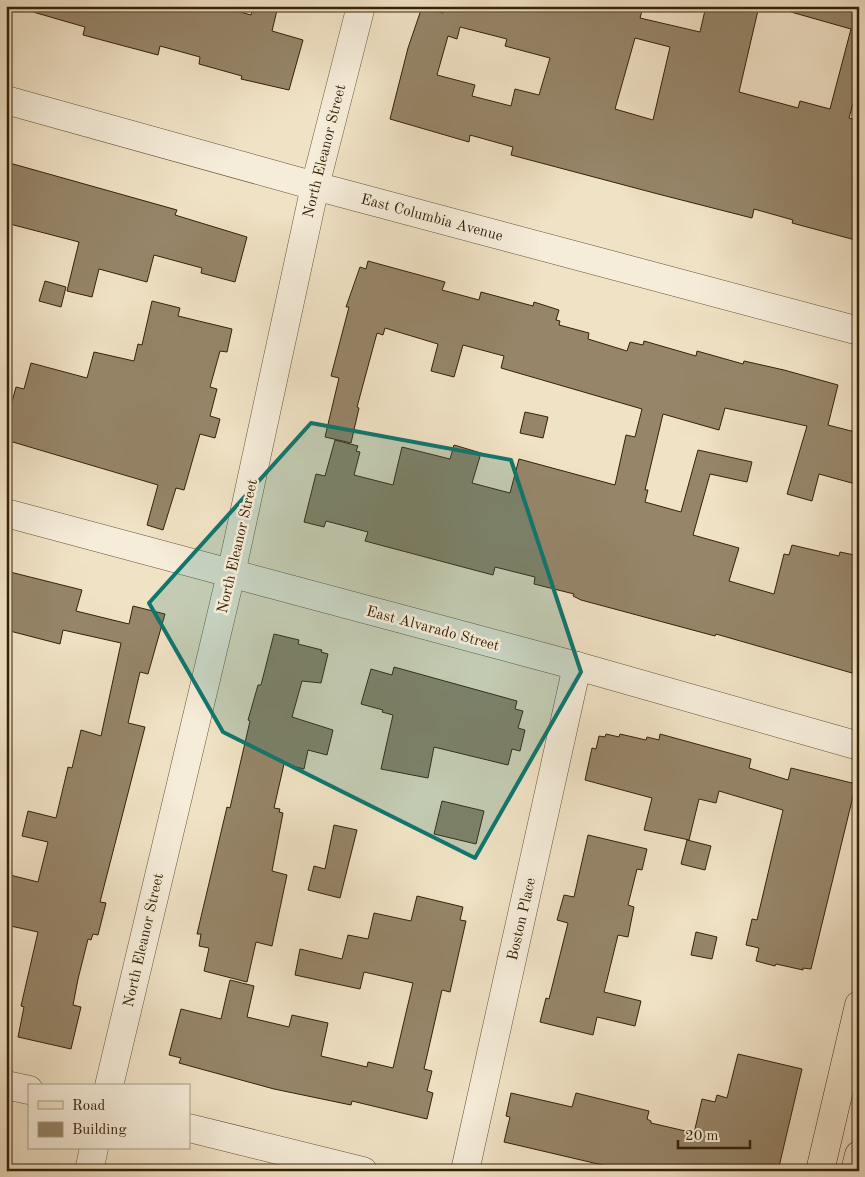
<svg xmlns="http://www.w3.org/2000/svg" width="865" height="1177" font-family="'Old Standard TT',serif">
<rect width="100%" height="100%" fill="#f0e2c5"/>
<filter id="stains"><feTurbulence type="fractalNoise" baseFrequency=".004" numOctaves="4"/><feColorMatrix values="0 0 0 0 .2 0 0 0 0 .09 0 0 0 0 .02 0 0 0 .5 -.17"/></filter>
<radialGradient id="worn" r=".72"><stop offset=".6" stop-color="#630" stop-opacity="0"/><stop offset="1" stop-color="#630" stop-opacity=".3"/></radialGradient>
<path fill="#968569" stroke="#352105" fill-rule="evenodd" d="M33 6H219L251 15 253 6H278L272 31 303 40 289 90 241 79 242 76 199 64 200 57 160 46 158 55 83 35 85 27 33 12Z
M443 6H623L642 11 640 18 700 32 706 6H759L739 92 798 108 800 101 830 109 851 29 791 12 792 6H859V81L849 118 859 121V241L792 223 793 220 754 209 752 218 658 194 511 155 513 147 470 135 469 142 390 119 408 48 422 7 443 13ZM460 27 507 39 505 46 550 58 539 95 515 89 511 106 472 96 475 85 437 75 448 36 457 39ZM635 38 670 47 653 120 615 109Z
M6 162 177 210 175 215 247 237 235 282 201 273 202 268 154 255 147 282 99 269 92 297 67 291 79 242 6 223Z
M368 261 445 282 442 290 479 300 481 292 533 306 534 302 559 310 556 320 560 321 559 325 589 333 588 339 627 351 630 342 643 345 644 341 696 356 697 351 743 364 744 361 784 370 838 385 828 425 859 433V485L819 474 812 501 787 494 807 426 725 408 719 430 663 414 645 490H648L645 502 681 512 698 450 752 462 747 482 710 474 693 535 739 548 729 581 774 594 784 554 789 555 792 545 839 556 840 552 859 556V675L716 634 715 636 581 600 573 596 574 594 534 584 535 577 495 567 493 575 365 541 368 532 326 521 324 527 304 522 316 474 325 476 335 440 358 446 356 451 360 452 354 475 393 485 402 447 450 459 454 445 481 453 472 483 510 493 519 459 615 485 626 435 635 437 642 409 501 368 504 356 463 345 454 377 431 371 438 344 385 328 383 335 377 333 357 407 359 408 351 443 325 437 339 378 331 376 349 307H346L360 267 366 269Z
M45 281 66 287 61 307 39 301Z
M152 301 180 308 178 316 232 329 227 352 220 351 210 387 217 389 210 416 220 419 215 438 200 434 184 490 176 488 163 530 147 525 158 485 6 440V424L16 387 24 389 31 363 87 378 94 352 134 361 138 344 142 345Z
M525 412 548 417 543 438 520 433Z
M6 571 82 590 76 611 129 624 133 606 165 614 148 674 140 672 128 723 145 727 100 902 106 903 98 935 93 934 91 940 88 939 78 979 73 1005 81 1007 71 1049 18 1037 24 1007 21 1006 38 932 6 925V874L38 882 48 842 22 836 28 811 56 818 68 767 72 768 81 730 101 736 121 643 63 630 60 644 6 630Z
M274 634 299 640 298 644 322 650 321 652 328 654 321 683 302 681 292 717 333 730 327 755 308 750 304 769 284 764 274 808 280 809 279 812 283 813 272 871 287 875 272 946 256 942 247 982 204 971 209 948 199 946 201 934H197L227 807 230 808 250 721 248 720 258 685H261Z
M394 667 517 701 515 709 523 711 518 728 525 730 520 751 512 749 508 765 434 747 428 778 381 769 393 715 382 712 383 710 361 704 371 669 392 675Z
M606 734 619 737 620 734 646 740 647 737 659 740 660 734 751 759 749 768 788 780 791 768 856 784 811 969 803 968V970L776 964 775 966 756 961 759 948 746 945 752 919 757 920 783 810 719 791 716 803 699 799 689 840 644 830 652 798 585 780 592 748 596 749 599 736 605 737Z
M442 801 484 811 476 844 434 834Z
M334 825 357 830 340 898 308 890 314 866 325 869Z
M588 835 647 849 642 870 637 869 628 905 634 907 628 937 618 935 604 992 641 1001 635 1026 597 1017 593 1035 540 1022 546 998 549 999 568 923 557 920 564 895 574 897Z
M687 840 711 846 705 870 681 864Z
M417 896 463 907 460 920 466 921 450 992 442 990 424 1069 432 1071 427 1091 433 1093 427 1119 352 1101 351 1105 274 1089 179 1063 181 1058 169 1055 181 1009 221 1019 230 980 254 986 247 1017 289 1027 292 1015 328 1023 321 1056 367 1067 368 1062 393 1068 413 983 364 972 360 989 295 975 300 949 342 959 348 935 368 939 374 913 411 921Z
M696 932 717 937 712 959 691 955Z
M738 1054 802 1069 778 1171H628L504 1142 510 1117 506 1116 511 1093 572 1107 576 1093 649 1111 647 1119 651 1121V1123L694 1133 702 1099 715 1102 717 1095 727 1098Z"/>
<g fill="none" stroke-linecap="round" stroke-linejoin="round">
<g stroke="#645135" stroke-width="29">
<path id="minor" d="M6 100 315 186 859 331
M109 1086 231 574 315 186 361 6
M89 1171 94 1148
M465 1171 577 666"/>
</g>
<g stroke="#645135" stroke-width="29">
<path id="tertiary" d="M6 513 577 666 859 746
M6 1085 29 1090
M189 1128 363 1171"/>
</g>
<g stroke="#352105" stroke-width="29">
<path id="primary" d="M820 1171 859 1005
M855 1171 859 1155"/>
</g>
<use href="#minor" stroke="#f5ecd9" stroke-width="28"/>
<use href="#tertiary" stroke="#f5ecd9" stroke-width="28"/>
<use href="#primary" stroke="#f0e2c5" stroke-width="28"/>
</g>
<path fill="#0f766e" fill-opacity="0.2" stroke="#0f766e" stroke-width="4" stroke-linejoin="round" d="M311 423 511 460 581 672 475 858 223 732 149 603Z"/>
<g text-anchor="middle" stroke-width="5" stroke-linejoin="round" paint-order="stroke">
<g font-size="15" fill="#352105" stroke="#f5ecd9">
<text transform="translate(324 151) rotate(-76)" y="5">North Eleanor Street</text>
<text transform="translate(432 217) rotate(15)" y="5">East Columbia Avenue</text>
<text transform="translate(237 546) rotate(-77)" y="5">North Eleanor Street</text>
<text transform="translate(433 628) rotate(15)" y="5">East Alvarado Street</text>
<text transform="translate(521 919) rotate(-77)" y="5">Boston Place</text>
<text transform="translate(143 940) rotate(-77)" y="5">North Eleanor Street</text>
</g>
</g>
<rect width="865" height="1177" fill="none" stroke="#f0e2c5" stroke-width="25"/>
<rect x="8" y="8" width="850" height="1162" fill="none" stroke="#352105" stroke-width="2.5"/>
<rect x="12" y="12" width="840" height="1152" fill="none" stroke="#352105"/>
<rect x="28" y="1084" width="162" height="65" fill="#f5ecd9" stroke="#a89b84"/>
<rect x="38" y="1101" width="25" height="8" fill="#f0e2c5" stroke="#a89b84"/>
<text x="72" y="1110" font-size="15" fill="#352105">Road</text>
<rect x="38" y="1122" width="25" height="15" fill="#968569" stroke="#a89b84"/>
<text x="72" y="1134" font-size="15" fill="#352105">Building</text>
<path d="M678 1140v8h72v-8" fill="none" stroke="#352105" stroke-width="2.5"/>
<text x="685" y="1140" font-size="15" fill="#352105" stroke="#f5ecd9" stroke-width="4" paint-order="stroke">20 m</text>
<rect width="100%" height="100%" filter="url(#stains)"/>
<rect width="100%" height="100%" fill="url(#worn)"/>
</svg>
